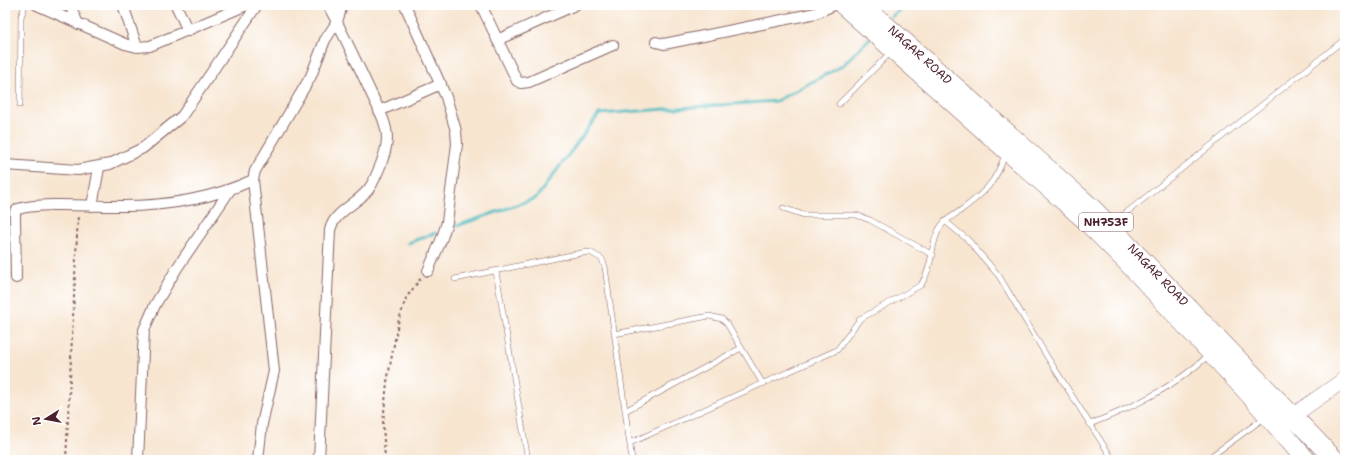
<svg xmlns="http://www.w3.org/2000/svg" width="1350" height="465" font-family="'Shantell Sans',sans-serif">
<rect width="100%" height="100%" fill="#fff"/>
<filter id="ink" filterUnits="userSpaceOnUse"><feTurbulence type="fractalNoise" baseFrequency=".025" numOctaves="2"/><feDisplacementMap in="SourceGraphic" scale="8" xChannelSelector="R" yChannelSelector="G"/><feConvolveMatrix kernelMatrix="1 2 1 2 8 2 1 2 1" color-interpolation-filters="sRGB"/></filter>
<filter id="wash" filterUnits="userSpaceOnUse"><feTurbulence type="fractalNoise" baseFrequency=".012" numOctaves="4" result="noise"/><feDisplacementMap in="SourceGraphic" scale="16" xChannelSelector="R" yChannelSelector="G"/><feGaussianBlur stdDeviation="0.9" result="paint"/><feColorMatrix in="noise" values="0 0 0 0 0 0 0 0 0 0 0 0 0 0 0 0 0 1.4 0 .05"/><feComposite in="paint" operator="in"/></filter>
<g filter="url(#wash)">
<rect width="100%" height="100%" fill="#f7e5d0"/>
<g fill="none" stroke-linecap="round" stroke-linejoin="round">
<path stroke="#47b7bd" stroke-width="3" d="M891 17 905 5
M454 227 536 198 599 114 776 101 842 66 870 38
M408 243 435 233"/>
</g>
</g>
<g filter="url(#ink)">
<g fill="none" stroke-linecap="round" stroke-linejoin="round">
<g stroke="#876465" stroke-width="6">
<path id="lane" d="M839 104 891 52
M20 105 21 17 25 5
M783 208 804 215H856L870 220 933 255
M945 221 968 240 999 276 1046 355 1113 460
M1112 224 1345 39
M496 272 528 460
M455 279 581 253 590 252 602 259 605 267 632 460
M614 334 709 316 722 319 727 324 763 384
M625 411 741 348
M1090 424C1134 407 1174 387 1209 355
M630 443 837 350 860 319 921 285C934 265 930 241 941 226 946 219 953 216 960 211 984 193 996 183 1005 154
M1206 460 1264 418"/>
</g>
<g stroke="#876465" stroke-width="12">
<path id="street" d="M37 5 125 44 137 47 150 46 247 5
M70 5 78 24
M123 5 137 47
M176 5 188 31
M405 5 446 97 456 131 457 144 447 222 442 238 428 271
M481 5 517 81 521 83 529 82 613 45
M497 40 575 5
M656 42 664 44 816 13 834 5
M379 111 441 84
M5 165 78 170 110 164 143 148 182 116 257 5
M92 206 99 168
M16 278 15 217V212L18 209C42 202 87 206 113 206 161 207 209 200 253 180
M138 460 144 330 155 305 177 268 230 190
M258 460 262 424 274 371 253 180 255 171 311 76 325 40 337 22 342 5
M319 460 330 230C335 209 362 203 372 184 378 172 387 152 387 138 387 123 378 108 372 95 358 65 344 35 328 5"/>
</g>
<g stroke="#876465" stroke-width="16">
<path id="secondary" d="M1284 422 1345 379"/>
</g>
<g stroke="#876465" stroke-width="20">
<path id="highway" d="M843 5 1084 219 1128 263 1251 396 1306 460
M863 5 1093 209 1335 460"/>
</g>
<path stroke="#876465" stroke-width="2" stroke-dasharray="3 3" stroke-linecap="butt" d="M66 460 78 215
M385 460 383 423 387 382 398 323 406 298 421 278"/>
<use href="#lane" stroke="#fff" stroke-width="5"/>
<use href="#street" stroke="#fff" stroke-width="10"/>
<use href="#secondary" stroke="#fff" stroke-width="15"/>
<use href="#highway" stroke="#fff" stroke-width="19"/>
</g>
</g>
<g text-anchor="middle" stroke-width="4" stroke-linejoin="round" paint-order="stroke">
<rect fill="#fff" stroke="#80626b" stroke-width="1" x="1079" y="213" width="54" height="18" rx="3"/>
<g font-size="11" font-weight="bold" fill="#4a1f2b">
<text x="1106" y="226">NH753F</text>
</g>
<g font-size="12" fill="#4a1f2b" stroke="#fff">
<text transform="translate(920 55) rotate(42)" y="4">NAGAR ROAD</text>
<text transform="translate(1158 275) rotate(46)" y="4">NAGAR ROAD</text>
</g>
</g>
<rect width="1350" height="465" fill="none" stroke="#fff" stroke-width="20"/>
<g transform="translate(46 419) rotate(259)" stroke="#ffffff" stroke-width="3" paint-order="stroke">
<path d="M0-3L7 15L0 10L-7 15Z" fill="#4a1f2b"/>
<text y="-6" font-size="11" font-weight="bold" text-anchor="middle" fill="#4a1f2b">N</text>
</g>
</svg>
